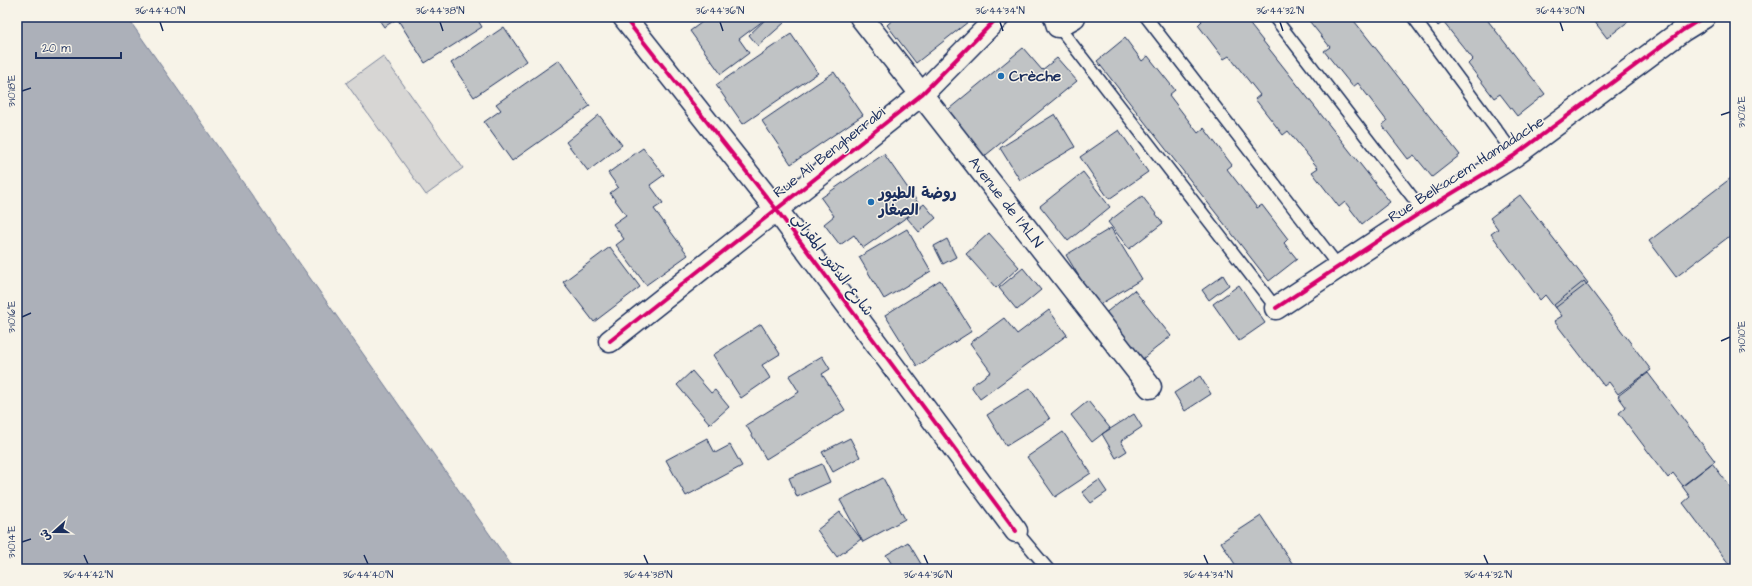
<svg xmlns="http://www.w3.org/2000/svg" width="1752" height="586" font-family="'Architects Daughter','Playpen Sans Arabic',sans-serif">
<rect width="100%" height="100%" fill="#f7f3e8"/>
<filter id="ink" filterUnits="userSpaceOnUse"><feTurbulence type="fractalNoise" baseFrequency=".025" numOctaves="2"/><feDisplacementMap in="SourceGraphic" scale="8" xChannelSelector="R" yChannelSelector="G"/><feConvolveMatrix kernelMatrix="1 2 1 2 8 2 1 2 1" color-interpolation-filters="sRGB"/></filter>
<g filter="url(#ink)">
<path fill="#d7d6d4" stroke="#798299" d="M383 56 463 168 426 195 346 83Z"/>
<path fill="#acb0b9" stroke="#727c95" d="M17 17H127L514 569H17Z"/>
<path fill="#c0c3c5" stroke="#1b2f5e" d="M377 17H400L384 27Z
M403 17H476L482 27 425 63 398 20Z
M709 17H768L739 39 749 53 721 74 690 31Z
M768 17H779L784 23 758 46 749 35Z
M896 17H972L973 18 916 63 887 25Z
M1199 17H1244L1390 202 1362 224 1345 202 1339 207 1312 172 1318 168 1288 131 1283 135 1255 99 1260 95 1229 56 1224 59 1198 25 1202 21Z
M1306 17H1351L1460 155 1432 177 1414 155 1408 159 1382 125 1387 121 1358 83 1353 87 1324 51 1330 47Z
M1431 17H1485L1545 94 1517 116 1500 94 1494 98 1468 64 1473 59 1443 22 1438 26Z
M1591 17H1634L1607 38Z
M504 27 527 61 474 97 451 63Z
M791 34 818 73 743 124 716 85Z
M1125 38 1142 61 1148 56 1175 90 1169 95 1198 133 1204 128 1232 165 1227 169 1257 208 1262 205 1288 239 1284 243 1297 259 1269 281 1097 61Z
M1023 48 1042 70 1057 58 1077 81 981 159 944 113Z
M559 60 590 106 512 161 484 122 501 110 496 104Z
M834 72 863 115 791 164 762 121Z
M1055 114 1075 147 1020 180 1000 148Z
M599 115 622 145 588 171 566 142Z
M1119 130 1148 172 1109 199 1080 157Z
M643 148 664 175 650 185 663 203 654 209 688 255 646 285 616 245 624 239 613 224 626 215 610 193 618 187 608 173Z
M884 154 921 207 863 248 854 235 840 245 824 224 834 216 821 198Z
M1083 172 1110 207 1068 241 1040 206Z
M1731 178 1735 184V232L1676 277 1649 241Z
M1520 195 1588 283 1555 308 1545 295 1540 300 1491 234 1498 229 1490 218Z
M1142 196 1163 223 1129 249 1108 222Z
M924 204 936 218 919 232 907 218Z
M1111 228 1142 279 1097 306 1066 255Z
M907 229 931 271 884 299 859 257Z
M989 233 1019 267 996 288 966 254Z
M947 239 956 257 943 264 934 246Z
M610 247 640 287 594 322 563 282Z
M1023 268 1041 290 1017 310 999 288Z
M1223 275 1229 285 1209 300 1202 290Z
M940 280 972 331 917 366 885 315Z
M1584 281 1651 370 1618 394 1609 382 1604 386 1554 321 1562 316 1554 305Z
M1239 285 1265 323 1239 341 1213 304Z
M1134 290 1171 336 1135 365 1098 319Z
M1049 310 1067 335 980 399 971 386 991 372 970 343 1004 318 1017 334Z
M761 324 780 354 762 365 770 378 741 398 713 355Z
M822 356 830 369 822 374 845 410 766 459 746 425 799 392 789 376Z
M692 371 711 393 715 390 729 407 710 424 677 385Z
M1648 373 1715 461 1683 486 1673 473 1668 478 1619 413 1626 407 1618 396Z
M1200 376 1211 394 1185 411 1174 393Z
M1030 388 1050 419 1006 446 987 415Z
M1088 401 1110 428 1092 442 1071 415Z
M1134 414 1142 427 1121 441 1127 451 1116 458 1102 434Z
M1063 432 1091 473 1055 497 1027 457Z
M707 438 715 453 730 445 742 466 686 496 666 460Z
M850 438 860 457 833 472 822 452Z
M1712 463 1735 493V565L1732 568 1683 503 1690 497 1682 486Z
M822 464 830 482 797 497 789 478Z
M883 478 905 519 863 542 840 500Z
M1099 480 1107 492 1091 503 1082 492Z
M840 512 861 539 837 557 817 530Z
M1261 516 1296 569H1238L1221 542Z
M908 542 924 569H895L886 555Z"/>
<g fill="none" stroke-linecap="round" stroke-linejoin="round">
<g stroke="#1b2f5e" stroke-width="14">
<path id="service" d="M1146 17 1339 267
M1274 17 1423 211
M1413 17 1515 155
M1058 26 1276 308
M1016 531 1048 569"/>
</g>
<g stroke="#1b2f5e" stroke-width="25">
<path id="minor" d="M624 17 776 209 1016 531
M861 17 1150 387
M1055 17 1058 26 1074 17
M1276 308 1423 211 1515 155 1683 30 1704 17
M610 341 922 94 998 17"/>
</g>
<use href="#service" stroke="#f7f3e8" stroke-width="11"/>
<use href="#minor" stroke="#f7f3e8" stroke-width="22"/>
<g stroke="#f7f3e8" stroke-width="6">
<path id="cycleway" d="M624 17 776 209 1016 531
M1276 308 1423 211 1515 155 1683 30 1704 17
M610 341 922 94 998 17"/>
</g>
<use href="#cycleway" stroke="#d6006c" stroke-width="4"/>
</g>
</g>
<path fill="none" stroke="#1b2f5e" stroke-width="1.5" d="M160 22 163 31M440 22 443 31M720 22 723 31M1000 22 1003 31M1280 22 1283 31M1560 22 1563 31M22 91 31 88M1721 115 1730 112M22 317 31 313M1721 341 1730 337M22 542 31 539M84 555 88 564M364 555 368 564M644 555 648 564M924 555 928 564M1204 555 1208 564M1484 555 1488 564"/>
<g fill="#1f6fb2" stroke="#f7f3e8" stroke-width="1.5">
<circle cx="1001" cy="76" r="4"/>
<circle cx="871" cy="202" r="4"/>
</g>
<g text-anchor="middle" stroke-width="3" stroke-linejoin="round" paint-order="stroke">
<g font-size="15" font-weight="bold" fill="#1b2f5e" stroke="#f7f3e8" text-anchor="start">
<text x="1009" y="81">Crèche</text>
<text x="879" y="198">روضة الطيور<tspan x="879" dy="17">الصغار</tspan></text>
</g>
<g font-size="15" fill="#1b2f5e" stroke="#f7f3e8">
<text transform="translate(829 152) rotate(-38)" y="5">Rue Ali Bengherrabi</text>
<text transform="translate(1466 169) rotate(-33)" y="5">Rue Belkacem Hamadache</text>
<text transform="translate(1006 202) rotate(52)" y="5">Avenue de l'ALN</text>
<text transform="translate(833 264) rotate(53)" y="5">شارع الدكتور المقراني</text>
</g>
</g>
<rect width="1752" height="586" fill="none" stroke="#f7f3e8" stroke-width="44"/>
<g transform="translate(54 532) rotate(249)" stroke="#f7f3e8" stroke-width="3" paint-order="stroke">
<path d="M0-3L7 15L0 10L-7 15Z" fill="#1b2f5e"/>
<text y="-6" font-size="11" font-weight="bold" text-anchor="middle" fill="#1b2f5e">ش</text>
</g>
<path d="M36 52v6h85v-6" fill="none" stroke="#1b2f5e" stroke-width="2"/>
<text x="42" y="52" font-size="12" fill="#1b2f5e" stroke="#f7f3e8" stroke-width="3" paint-order="stroke">20 m</text>
<rect x="22" y="22" width="1708" height="542" fill="none" stroke="#1b2f5e" stroke-width="1.5"/>
<g font-size="10" text-anchor="middle" fill="#1b2f5e">
<text x="160" y="14">36°44'40"N</text>
<text x="440" y="14">36°44'38"N</text>
<text x="720" y="14">36°44'36"N</text>
<text x="1000" y="14">36°44'34"N</text>
<text x="1280" y="14">36°44'32"N</text>
<text x="1560" y="14">36°44'30"N</text>
<text transform="translate(11 91) rotate(-90)" y="4">3°10'18"E</text>
<text transform="translate(1741 112) rotate(-90)" y="4">3°10'12"E</text>
<text transform="translate(11 317) rotate(-90)" y="4">3°10'16"E</text>
<text transform="translate(1741 337) rotate(-90)" y="4">3°10'10"E</text>
<text transform="translate(11 542) rotate(-90)" y="4">3°10'14"E</text>
<text x="88" y="578">36°44'42"N</text>
<text x="368" y="578">36°44'40"N</text>
<text x="648" y="578">36°44'38"N</text>
<text x="928" y="578">36°44'36"N</text>
<text x="1208" y="578">36°44'34"N</text>
<text x="1488" y="578">36°44'32"N</text>
</g>
</svg>
